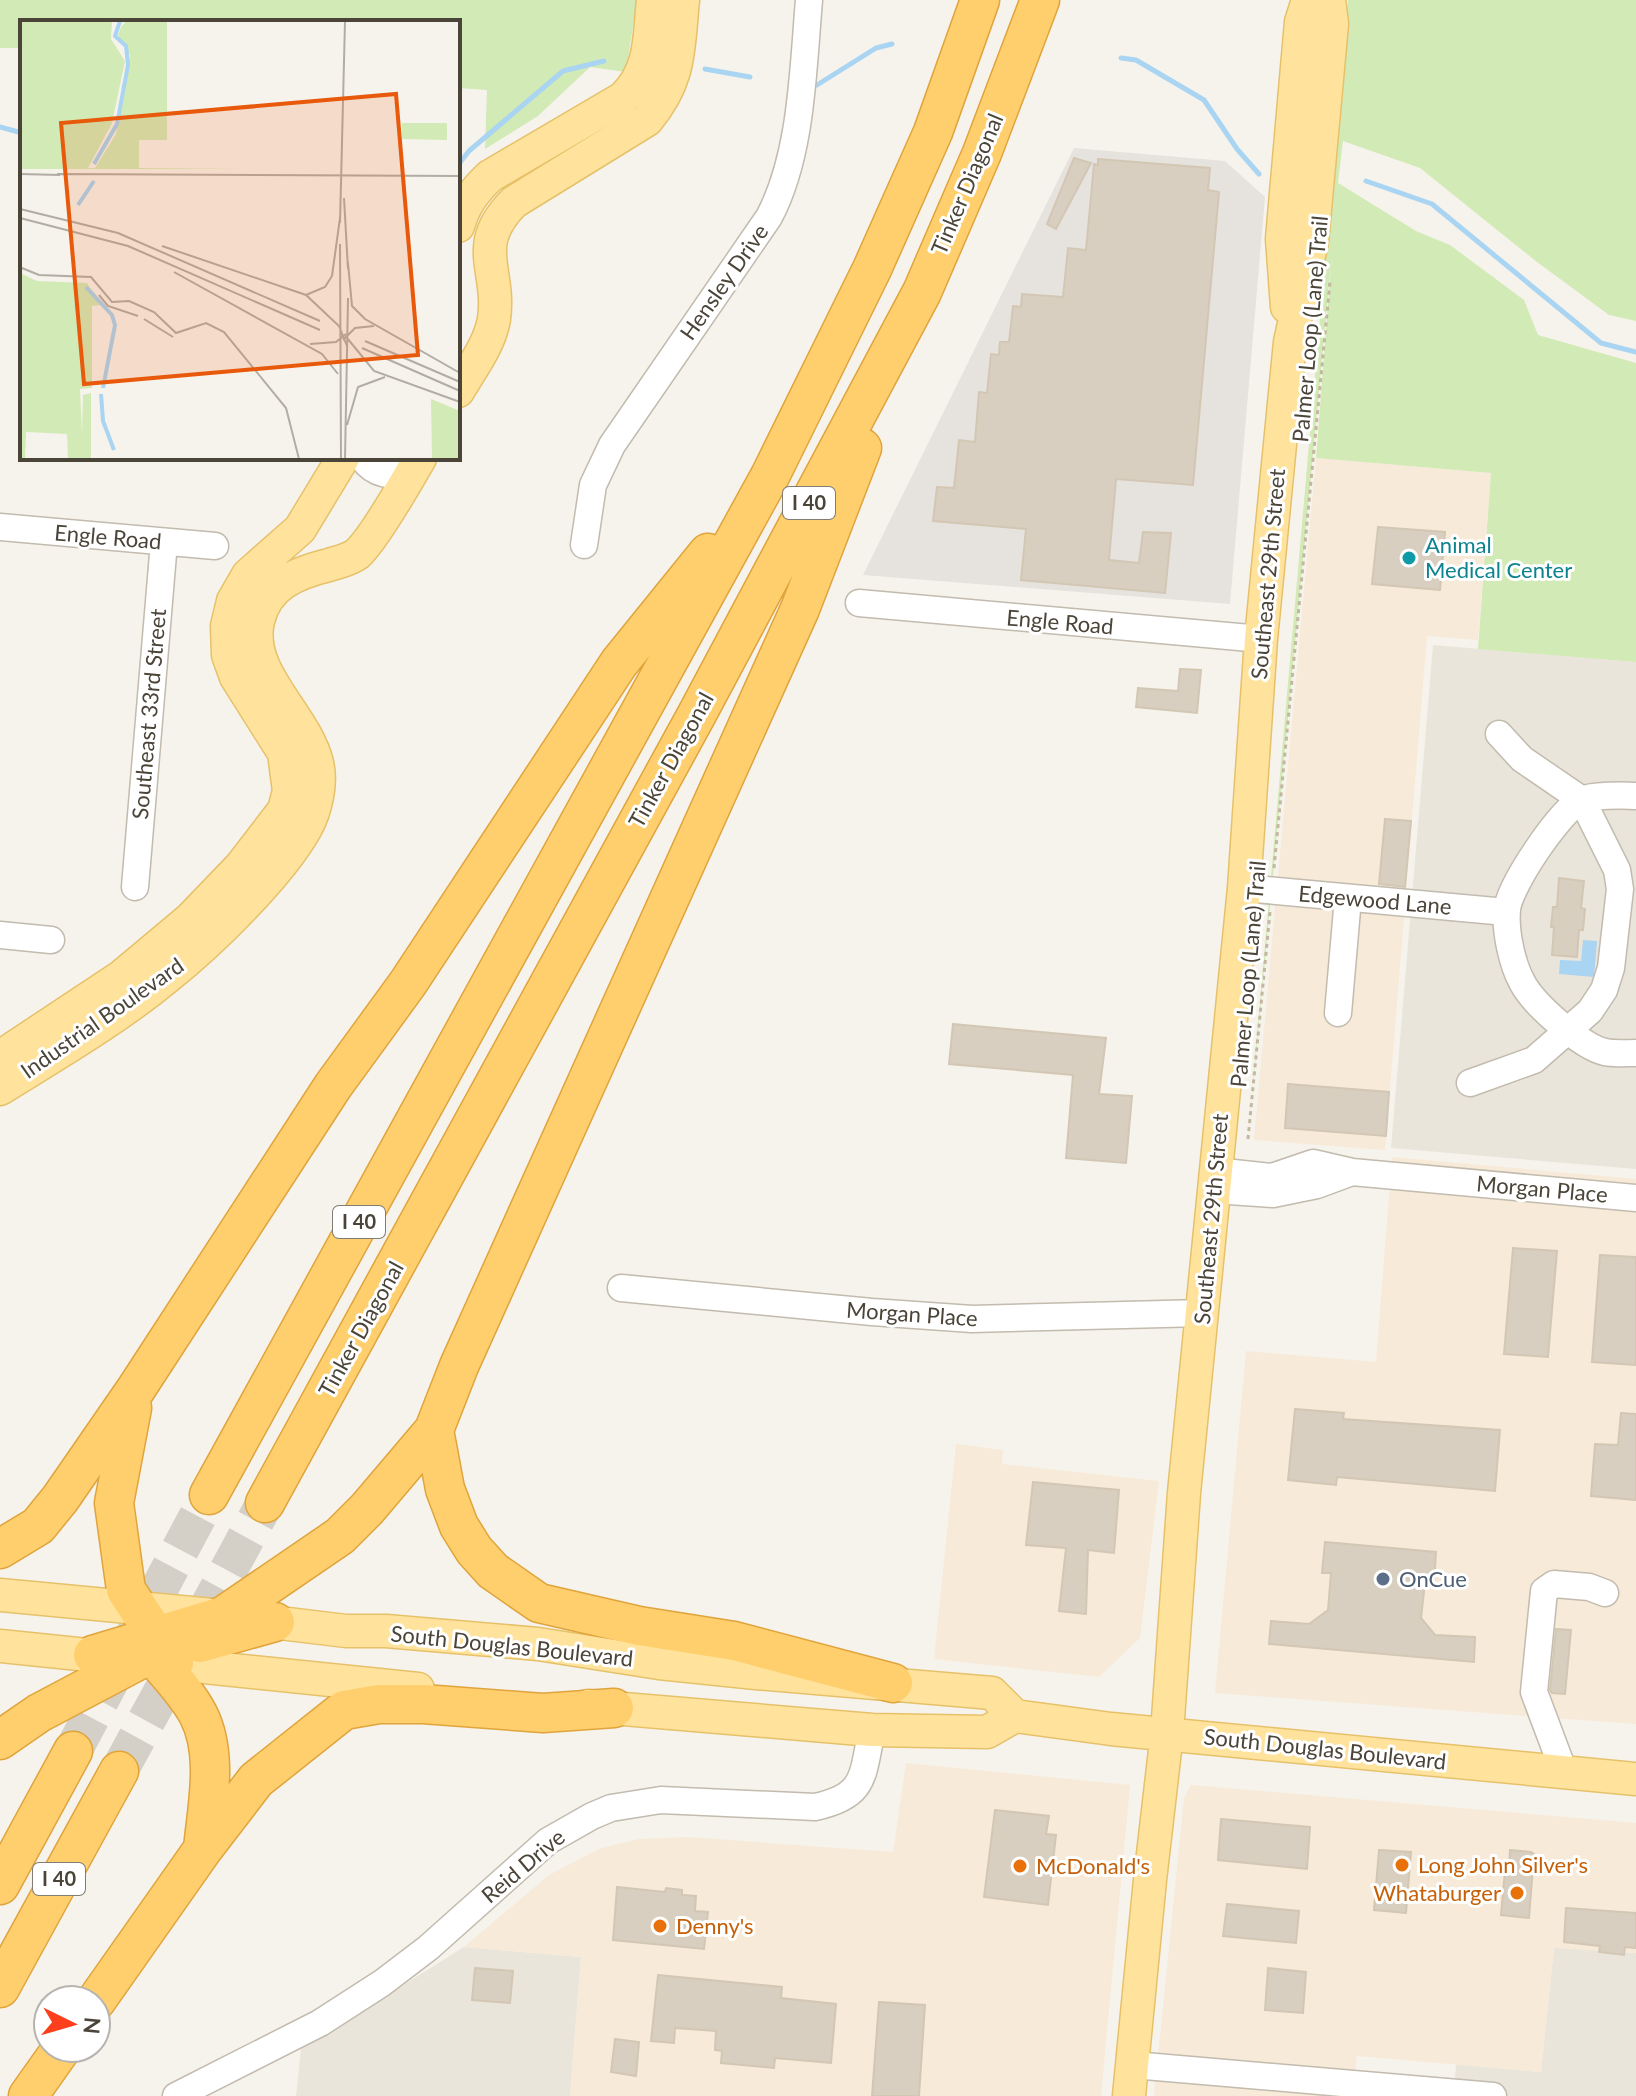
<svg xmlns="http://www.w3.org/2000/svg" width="1636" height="2096" font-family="Lato,sans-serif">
<rect width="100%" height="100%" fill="#f6f3ec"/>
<path fill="#eae5da" d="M1433 645 1636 662V1169L1391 1148Z
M464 1947 581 1957 570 2096H296L301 2049Z
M1554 1947 1636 1953V2096H1454L1456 2064 1541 2072Z"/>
<path fill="#f7ead8" d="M1316 458 1491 473 1478 640 1427 636 1385 1150 1254 1140Z
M1392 1157 1636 1179V1724L1215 1693 1246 1351 1376 1362Z
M956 1444 1003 1450 1002 1464 1159 1481 1140 1638 1099 1677 934 1659Z
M906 1763 1130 1785 1101 2096H570L581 1957 464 1947 549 1875 601 1848 638 1839 688 1837 893 1852Z
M1191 1785 1636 1823V1953L1554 1948 1541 2072 1357 2056 1352 2096H1154L1184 1798Z"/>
<path fill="#e6e2dd" d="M1074 148 1225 161 1265 197 1230 604 863 575Z"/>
<path fill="#d2eab5" d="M0 0H637L626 72 590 67 538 116 485 149 487 90 458 88V22H22V48H0Z
M1348 0H1636V321L1609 315 1537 262 1420 168 1343 141 1338 183 1416 231 1450 245 1524 300 1538 335 1636 363V662L1478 649 1491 473 1316 458 1332 254 1248 1139Z"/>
<path fill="#a9d4f2" d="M1583 940 1597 941 1594 977 1559 974 1560 960 1581 961Z"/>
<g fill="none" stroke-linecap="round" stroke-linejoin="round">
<path stroke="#a9d4f2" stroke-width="5" d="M1121 58 1136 60 1204 100 1237 149 1259 174
M705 69 750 77
M817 85 876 48 892 44
M0 127 22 133
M458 165 469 151 563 71 604 61
M1366 181 1432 204 1601 343 1636 352"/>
</g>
<path fill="#d8cfc1" stroke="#d3c7b4" stroke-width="2" d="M1074 158 1091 163 1056 229 1047 224Z
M1098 159 1210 168 1208 190 1219 192 1193 485 1116 479 1109 560 1139 563 1143 532 1171 533 1165 593 1021 580 1026 529 933 521 937 487 954 488 959 440 975 442 979 392 987 393 991 354 999 355 1000 342H1009L1013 306 1021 307 1022 294 1063 297 1068 248 1086 250 1094 164 1098 165Z
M1378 527 1445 532 1440 590 1372 584Z
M1180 669 1201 670 1197 713 1136 707 1138 688 1178 691Z
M1385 819 1411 821 1405 887 1379 884Z
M1559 878 1584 881 1581 908 1585 909 1583 930H1579L1577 957 1552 955 1554 927H1551L1553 907H1557Z
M953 1024 1106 1038 1099 1094 1132 1096 1126 1163 1066 1158 1073 1075 949 1064Z
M1288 1084 1389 1092 1386 1136 1285 1128Z
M1513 1248 1557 1251 1548 1357 1504 1354Z
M1600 1255 1636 1257V1365L1592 1362Z
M1295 1409 1344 1413 1343 1419 1500 1430 1495 1491 1337 1477 1336 1485 1288 1480Z
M1621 1413 1636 1414V1500L1591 1496 1595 1444 1618 1445Z
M1033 1482 1119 1490 1114 1553 1088 1550 1086 1614 1059 1611 1066 1548 1026 1545Z
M1325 1542 1436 1552 1434 1584 1425 1583 1421 1618 1435 1635 1475 1637 1474 1662 1269 1644 1271 1621 1309 1624 1328 1610 1331 1573H1322Z
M1556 1629 1571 1630 1565 1694 1552 1693 1550 1690Z
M995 1810 1049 1816 1046 1834 1056 1835 1048 1905 984 1897Z
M1221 1819 1310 1827 1307 1869 1218 1860Z
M1379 1850 1411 1852 1406 1913 1374 1910Z
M1510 1850 1531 1852 1534 1854 1529 1918 1501 1915 1505 1870H1509Z
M617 1887 665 1892 666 1888 682 1890V1895L696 1896 695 1911 708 1912 704 1949 613 1940Z
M1227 1904 1299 1911 1296 1943 1223 1936Z
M1566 1908 1636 1913V1948L1625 1947 1624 1955 1599 1952 1600 1946 1564 1942Z
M475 1968 513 1971 510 2003 472 2000Z
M1268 1968 1306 1972 1303 2013 1265 2010Z
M658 1975 782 1987 781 1998 836 2004 831 2063 775 2058 774 2068 721 2063 722 2051 715 2050 716 2031 675 2028 674 2043 651 2041Z
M879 2002 925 2005 919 2096H872Z
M615 2039 639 2042 636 2076 611 2072Z"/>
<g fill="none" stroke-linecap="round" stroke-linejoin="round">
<path stroke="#d4d0c8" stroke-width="38" stroke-dasharray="38 19" stroke-linecap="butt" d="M73 1751 209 1495
M119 1771 265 1503"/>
<g stroke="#c2bbae" stroke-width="29">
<path id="minor" d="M362 458C375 476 391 476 411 474
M0 527 215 546
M584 545 593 485 612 445 769 217C802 155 803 69 809 0
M859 603 1261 639
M1636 796C1623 795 1592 795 1581 800 1559 812 1509 886 1507 910 1505 931 1512 964 1522 982 1533 1004 1582 1047 1605 1052 1615 1054 1626 1053 1636 1053
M135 887 164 542
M1244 888 1506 912
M0 935 51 940
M1338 1013 1348 898
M1470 1083 1534 1060 1590 1011 1604 990 1611 968 1620 889 1617 870 1582 800 1522 759 1499 734
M1215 1171 1272 1177 1313 1163 1352 1172 1636 1198
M1214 1190 1273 1194 1317 1185 1352 1172
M621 1288 872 1312 972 1319 1203 1313
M1564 1772 1534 1692 1544 1591 1554 1584 1589 1587 1605 1593
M1133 2065 1493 2096
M176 2096 320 2023 382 1983 428 1948 548 1841 592 1816 611 1808 661 1800 815 1807C867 1796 862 1775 872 1730"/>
</g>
<g stroke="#e6c16a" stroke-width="35">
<path id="major" d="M458 226C464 205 474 191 490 176L623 98C652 70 649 38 653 0
M1287 307 1282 239 1301 22 1308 0
M458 391C471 369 490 344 494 319 501 269 470 246 514 202L647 120C681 79 678 50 683 0
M0 1057 122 976 190 919 241 866 284 810 289 791 284 753 236 677 228 655 227 626 233 601 248 575 300 529 343 458
M0 1089C56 1054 115 1020 166 978 210 943 279 876 306 828 316 810 322 782 317 763 305 714 246 673 258 621 266 585 296 573 329 565 338 562 349 560 357 554 373 540 408 479 420 458
M0 1595 223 1616 346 1631H386L538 1644 659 1663 756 1673 992 1693 1015 1716
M0 1646 418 1689
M588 1706 872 1730 987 1732 1015 1716 1111 1729 1636 1779
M1129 2096 1150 1880 1167 1733 1184 1493 1244 888 1261 639 1290 342 1312 242 1332 24 1329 0"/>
</g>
<g stroke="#e0a43c" stroke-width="41">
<path id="highway" d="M132 1408 114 1503 126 1590 174 1663
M434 1430 445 1489 459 1526 474 1550 493 1571 539 1603 639 1626 734 1641 893 1683
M209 1495 770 476 872 269 933 132 980 0
M265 1503 697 714 922 292 982 153 1040 0
M0 1549 38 1526 60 1499 136 1389 333 1086 408 983 619 663 708 553
M200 1643 275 1622
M149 1651C165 1671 186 1691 198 1714 219 1754 207 1807 203 1849
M93 1655 223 1616 340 1536 367 1509 434 1430 459 1366 800 609 862 448
M0 1740 39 1713 141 1659
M0 1885 73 1751
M0 1988 119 1771
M96 2001 203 1849 256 1780 344 1710 379 1704H423L543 1713 614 1708
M28 2096 62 2048"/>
</g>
<path stroke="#c4b79f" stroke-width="3" stroke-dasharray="4 4" stroke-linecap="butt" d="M1274 868 1330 282
M1248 1139 1270 912"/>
<use href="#minor" stroke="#fff" stroke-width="26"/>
<use href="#major" stroke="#ffe39c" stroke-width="32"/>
<use href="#highway" stroke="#ffcf6e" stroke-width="38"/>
</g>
<circle fill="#0f9aa8" stroke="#fff" stroke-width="3" cx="1409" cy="558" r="8"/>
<circle fill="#5c6f8a" stroke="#fff" stroke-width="3" cx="1383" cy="1579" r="8"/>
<g fill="#e8710a" stroke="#fff" stroke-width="3">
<circle cx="1402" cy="1865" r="8"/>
<circle cx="1020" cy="1866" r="8"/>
<circle cx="1517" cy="1893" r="8"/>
<circle cx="660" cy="1926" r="8"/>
</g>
<g text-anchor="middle" stroke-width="6" stroke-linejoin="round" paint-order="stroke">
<g fill="#fff" stroke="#817c74" stroke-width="2">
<rect x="783" y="487" width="52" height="32" rx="6"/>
<rect x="333" y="1206" width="52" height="32" rx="6"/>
<rect x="33" y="1863" width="52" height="32" rx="6"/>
</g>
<g font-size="20" font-weight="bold" fill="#4b4439">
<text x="809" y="510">I 40</text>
<text x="359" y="1229">I 40</text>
<text x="59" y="1886">I 40</text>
</g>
<g font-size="22" fill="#4b4439" stroke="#fff">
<text transform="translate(967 184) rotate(-67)" y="8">Tinker Diagonal</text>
<text transform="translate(724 282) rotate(-55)" y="8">Hensley Drive</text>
<text transform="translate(1310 329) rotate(-85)" y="8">Palmer Loop (Lane) Trail</text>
<text transform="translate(108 537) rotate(5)" y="8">Engle Road</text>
<text transform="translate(1268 574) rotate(-85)" y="8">Southeast 29th Street</text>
<text transform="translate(1060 622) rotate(5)" y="8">Engle Road</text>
<text transform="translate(149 714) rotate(-85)" y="8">Southeast 33rd Street</text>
<text transform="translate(671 760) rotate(-61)" y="8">Tinker Diagonal</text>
<text transform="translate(1375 900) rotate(5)" y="8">Edgewood Lane</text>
<text transform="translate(1248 974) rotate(-85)" y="8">Palmer Loop (Lane) Trail</text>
<text transform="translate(102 1018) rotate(-35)" y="8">Industrial Boulevard</text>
<text transform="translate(1542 1189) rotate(5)" y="8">Morgan Place</text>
<text transform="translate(1211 1219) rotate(-85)" y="8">Southeast 29th Street</text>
<text transform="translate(912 1314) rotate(4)" y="8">Morgan Place</text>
<text transform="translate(361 1329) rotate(-61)" y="8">Tinker Diagonal</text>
<text transform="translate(512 1646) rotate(6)" y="8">South Douglas Boulevard</text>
<text transform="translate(1325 1749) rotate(6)" y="8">South Douglas Boulevard</text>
<text transform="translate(523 1866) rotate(-40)" y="8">Reid Drive</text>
</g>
<g font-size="22" fill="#0d838f" stroke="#fff" text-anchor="start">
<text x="1425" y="553">Animal<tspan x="1425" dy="25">Medical Center</tspan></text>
</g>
<g font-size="22" fill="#4e5e75" stroke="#fff" text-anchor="start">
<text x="1399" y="1587">OnCue</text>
</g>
<g font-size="22" fill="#c56008" stroke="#fff" text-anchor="start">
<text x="1418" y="1873">Long John Silver's</text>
<text x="1036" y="1874">McDonald's</text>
<text x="1501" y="1901" text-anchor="end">Whataburger</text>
<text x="676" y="1934">Denny's</text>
</g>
</g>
<g transform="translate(20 20)">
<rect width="440" height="440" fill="#f6f3ec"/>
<path d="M0 1H92L91 19 105 41 92 103 68 148H75L96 114 110 35 98 15 101 7 106 1H147V120H119V148L228 149H0ZM382 103H427V120L382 119ZM2 254 17 261 67 263 81 285 72 286V368L60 369 62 414 63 375 71 373V439H48L47 414 6 412 5 439H0ZM411 379 440 391V439H412Z" fill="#d2eab5"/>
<path fill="none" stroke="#a9d4f2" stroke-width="4" d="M74 144 97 104 108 45 106 26 95 16 100 1M58 185 74 161M66 267 92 295 95 305 83 368M81 374 83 401 94 430"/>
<path fill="none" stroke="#b2ada4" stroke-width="2" d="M0 154 40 155M37 154 440 156M324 178 328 249M0 189 98 213 300 301M0 198 108 226 300 310M320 203 325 1M320 224 321 439M142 226 286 275 319 306 327 326M328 243 332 286 345 299 440 353M2 248 19 255 71 257 92 282 109 281 134 292 156 313 186 303 204 312 266 388 279 439M154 252 302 334 318 354M79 275 88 286 118 296M286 275 305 267 312 256 320 198M124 299 153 317M327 318 354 351 440 382M323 320 335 308 354 306M345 321 440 362M290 324 316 322 326 314M342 328 440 371M327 405 338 367 365 357M325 439 328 278"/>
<path fill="#e8590c" fill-opacity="0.15" stroke="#e8590c" stroke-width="4" d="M376 74 398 335 64 364 41 103Z"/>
<rect width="440" height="440" fill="none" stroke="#4b4439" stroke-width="4"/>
</g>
<g transform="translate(72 2024) rotate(95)"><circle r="38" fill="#ffffff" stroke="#b7b4b0" stroke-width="2"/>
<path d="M0-6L14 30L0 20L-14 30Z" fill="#fc3f1d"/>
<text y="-12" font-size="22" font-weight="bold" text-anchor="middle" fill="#4b4439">N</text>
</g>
</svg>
